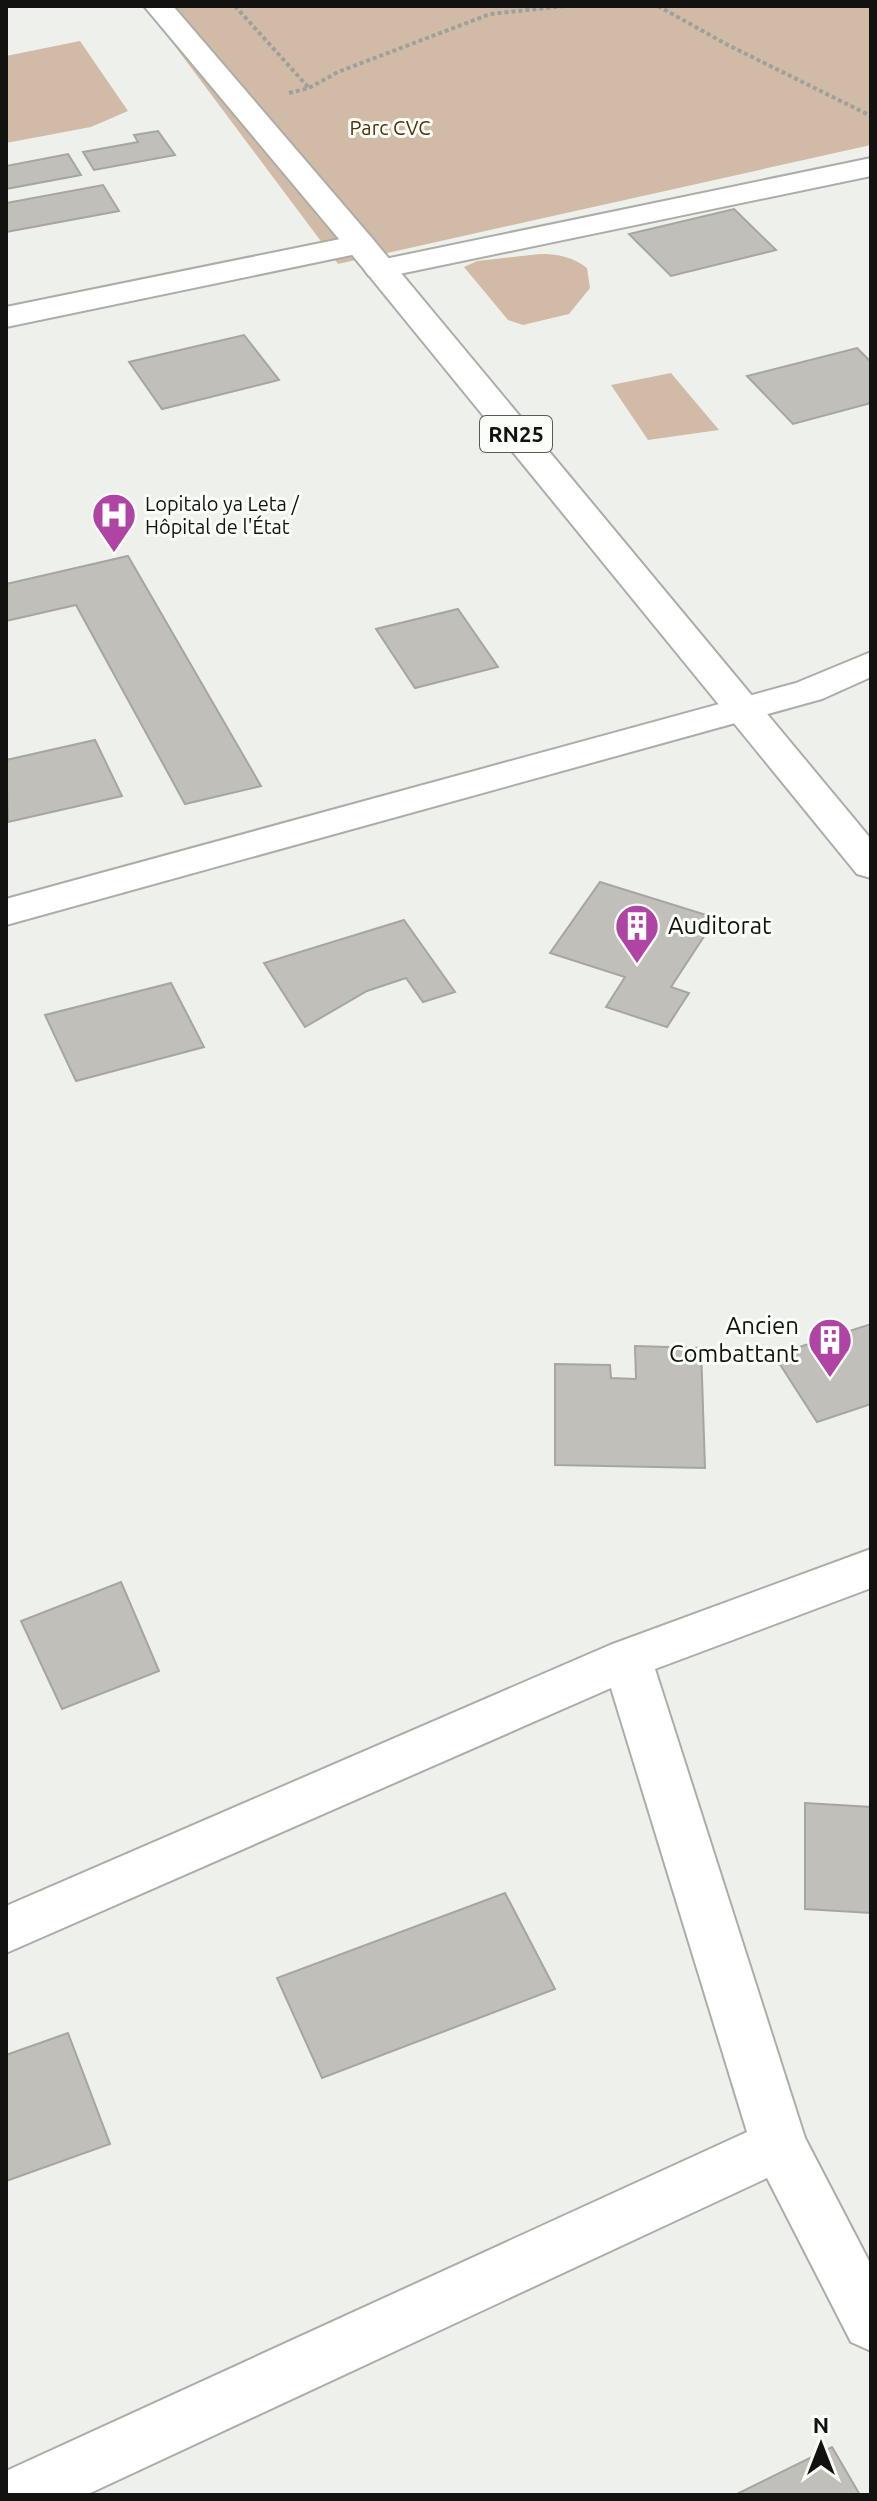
<svg xmlns="http://www.w3.org/2000/svg" width="877" height="2501" font-family="Ubuntu,sans-serif">
<rect width="100%" height="100%" fill="#eef1eb"/>
<path fill="#d2bba6" d="M145 6H871V145L338 264Z
M80 41 128 111 91 127 6 143V56Z
M540 254C559 254 573 257 587 268L590 288 569 314 523 325 508 320 464 267 477 261Z
M671 373 719 430 648 440 611 385Z"/>
<path fill="#c1bfba" stroke="#a6a59f" stroke-width="2" d="M158 131 175 155 94 170 83 152 138 142 134 135Z
M68 154 81 175 6 189V166Z
M103 185 119 211 6 232V203Z
M734 209 776 250 671 276 629 234Z
M244 335 279 380 162 409 129 362Z
M857 348 871 362V403L793 424 747 376Z
M128 556 261 786 185 804 76 605 6 621V584Z
M458 609 498 667 415 688 376 629Z
M95 740 122 796 8 822 6 760Z
M600 882 716 918 671 987 689 993 667 1027 606 1007 625 977 550 953Z
M404 920 455 992 423 1002 406 978 367 991 305 1027 264 963Z
M171 983 204 1047 76 1081 45 1015Z
M871 1324V1404L817 1422 774 1355Z
M635 1346 701 1348 705 1468 555 1465V1364L610 1365 611 1378 636 1379Z
M121 1582 159 1671 62 1709 21 1621Z
M805 1803 871 1807V1913L805 1909Z
M505 1893 555 1989 322 2078 277 1978Z
M68 2033 110 2144 6 2181V2055Z
M832 2447 860 2495H735Z"/>
<g fill="none" stroke-linecap="round" stroke-linejoin="round">
<g stroke="#abada8" stroke-width="4">
<path id="minor" d="M871 158V176L380 278 369 276 364 269 369 262 380 260Z
M360 235 371 237 376 244 371 251 6 327V307Z
M871 652V677L822 699 6 925V899L796 683Z
M871 1549V1588L655 1669 805 2138 871 2265V2351L851 2342 767 2178 86 2495H6V2471L747 2132 611 1688 6 1953V1906L610 1645Z"/>
</g>
<g stroke="#abada8" stroke-width="4">
<path id="primary" d="M144 6H173L371 237 871 839V878L857 874 349 251Z"/>
</g>
<path stroke="#9da09b" stroke-width="4" stroke-dasharray="4 3" stroke-linecap="butt" d="M235 6 309 88
M658 6 726 44 871 116
M289 93 309 88 338 72 490 14 565 6"/>
<use href="#minor" fill="#fff" fill-rule="evenodd"/>
<use href="#primary" fill="#fff" fill-rule="evenodd"/>
</g>
<defs>
<g id="hospital-pin" transform="scale(2.3)"><path d="M0 17L-7.5 6A9.5 9.5 0 1 1 7.5 6Z" fill="#b044a4" stroke="#fbfef8"/><path d="M-5-5h3v3.5h4V-5h3V5h-3V1.5h-4V5h-3Z" fill="#fff"/></g>
<g id="building-pin" transform="scale(2.3)"><path d="M0 17L-7.5 6A9.5 9.5 0 1 1 7.5 6Z" fill="#b044a4" stroke="#fbfef8"/><path d="M-4-6H4V6H1V3H-1V6H-4ZM-2.5-4.3h1.7v1.8h-1.7ZM.8-4.3h1.7v1.8H.8ZM-2.5-1h1.7V.8h-1.7ZM.8-1h1.7V.8H.8Z" fill="#fff"/></g>
</defs>
<g fill-rule="evenodd">
<use href="#hospital-pin" x="114" y="515"/>
<use href="#building-pin" x="637" y="926"/>
<use href="#building-pin" x="830" y="1340"/>
</g>
<g text-anchor="middle" stroke-width="6" stroke-linejoin="round" paint-order="stroke">
<g font-size="20" fill="#512e03" stroke="#fbfef8">
<text x="390" y="135">Parc CVC</text>
</g>
<g font-size="20" fill="#121311" stroke="#fbfef8" text-anchor="start">
<text x="145" y="511">Lopitalo ya Leta /<tspan x="145" dy="23">Hôpital de l'État</tspan></text>
</g>
<rect fill="#fbfef8" stroke="#585a56" stroke-width="2" x="480" y="416" width="72" height="36" rx="6"/>
<g font-size="22" font-weight="bold" fill="#121311">
<text x="516" y="442">RN25</text>
</g>
<g font-size="24" fill="#121311" stroke="#fbfef8" text-anchor="start">
<text x="668" y="934">Auditorat</text>
<text x="799" y="1334" text-anchor="end">Ancien<tspan x="799" dy="28">Combattant</tspan></text>
</g>
</g>
<rect width="877" height="2501" fill="none" stroke="#121311" stroke-width="16"/>
<g transform="translate(821 2445)" stroke="#fbfef8" stroke-width="6" paint-order="stroke">
<path d="M0-6L14 30L0 20L-14 30Z" fill="#121311"/>
<text y="-12" font-size="22" font-weight="bold" text-anchor="middle" fill="#121311">N</text>
</g>
</svg>
